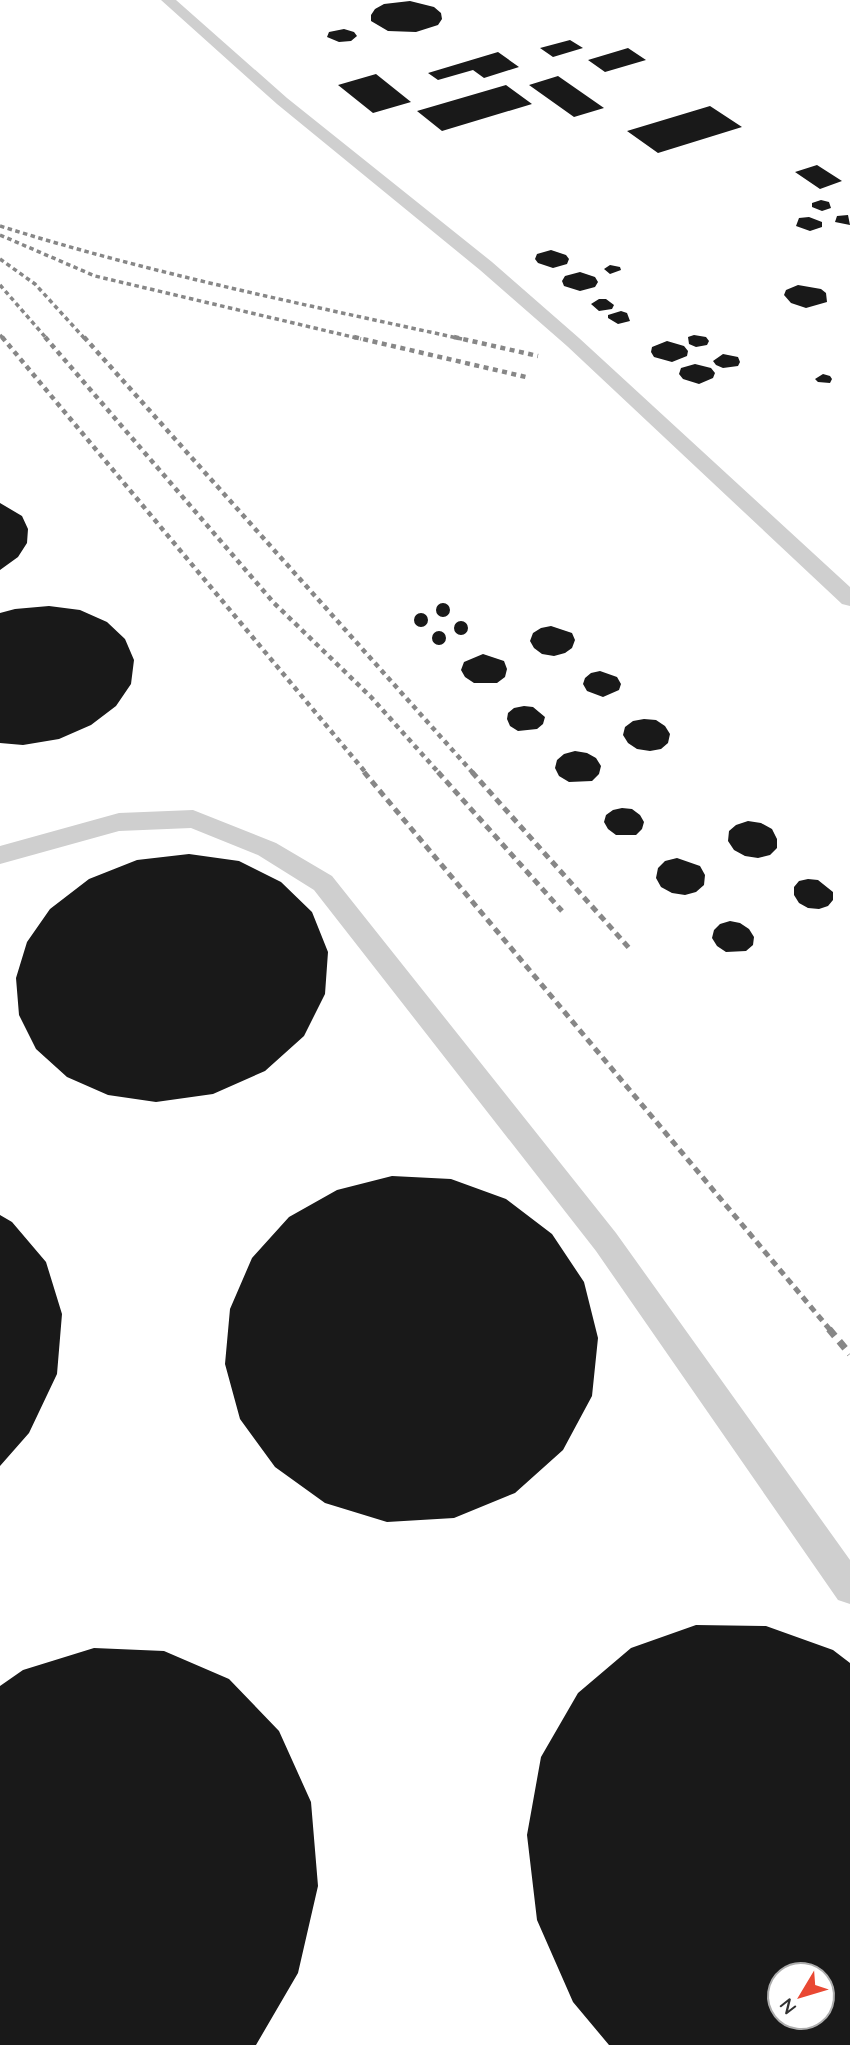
<svg xmlns="http://www.w3.org/2000/svg" width="850" height="2045" font-family="Quicksand,sans-serif">
<rect width="100%" height="100%" fill="#fff"/>
<path fill="#191919" fill-rule="evenodd" d="M410 1 434 7 441 13 442 19 438 25 416 32 388 31 371 21V15L375 9 384 4Z
M344 29 354 32 357 36 351 41 339 42 327 37 329 32Z
M570 40 583 48 553 57 540 48Z
M628 48 646 60 605 72 588 60Z
M498 52 519 67 484 78 473 70 438 80 428 73Z
M376 74 411 102 373 113 338 85Z
M558 76 604 108 574 117 529 85Z
M506 85 532 104 442 131 417 111Z
M710 106 742 127 658 153 627 131Z
M817 165 842 181 820 189 795 172Z
M821 200 829 202 831 208 822 211 812 207V203Z
M848 215 850 225 835 222 837 216Z
M809 217 822 222V227L810 231 796 226 799 218Z
M551 250 566 255 569 259 567 264 553 268 538 263 535 259 537 254Z
M610 265 620 267 621 270 610 274 604 269Z
M580 272 595 277 598 282 595 287 580 291 564 286 562 281 565 276Z
M798 285 821 289 826 293 827 302 806 308 791 303 784 295 786 290Z
M599 299H606L614 305 612 309 599 311 591 304Z
M621 311 627 313 630 321 618 324 608 318V315Z
M694 335 706 337 709 341 707 345 696 347 689 344 688 337Z
M667 341 684 346 688 351 687 356 672 362 654 357 651 352 652 347Z
M723 354 738 357 740 362 738 366 723 368 716 365 713 361Z
M695 364 711 368 715 373 713 378 699 384 683 379 679 374 681 368Z
M823 374 830 376 832 379 830 383 818 382 815 379Z
M0 503 22 516 28 529 27 543 18 557 0 570Z
M436 610a7 7 0 1 1 14 0a7 7 0 1 1-14 0Z
M49 606 80 610 107 622 125 639 134 660 131 684 116 706 91 725 59 739 23 745 0 743V613L15 609Z
M414 620a7 7 0 1 1 14 0a7 7 0 1 1-14 0Z
M454 628a7 7 0 1 1 14 0a7 7 0 1 1-14 0Z
M551 626 572 633 575 640 572 648 565 653 554 656 542 654 534 648 530 641 533 633 541 628Z
M432 638a7 7 0 1 1 14 0a7 7 0 1 1-14 0Z
M483 654 504 661 507 669 505 677 497 683H474L465 677 461 670 464 662Z
M600 671 617 677 621 684 619 690 603 697 587 691 583 684 585 678 591 673Z
M524 706 533 707 545 717 543 724 537 729 518 731 510 726 507 719 508 713 514 708Z
M644 719 656 720 665 726 670 734 668 743 661 749 650 751 637 749 628 743 623 735 625 727 633 721Z
M575 751 587 753 596 758 601 766 599 774 592 781 569 782 559 776 555 768 557 760 564 754Z
M622 808 632 809 640 815 644 822 642 829 636 835H616L608 829 604 822 606 815 613 810Z
M748 821 761 823 772 829 777 839V848L770 855 758 858 745 856 734 850 728 841 729 831 736 825Z
M189 854 239 861 281 882 312 912 328 952 325 994 304 1036 265 1071 213 1094 156 1102 108 1095 67 1077 36 1049 19 1015 16 978 27 942 50 909 89 879 137 860Z
M677 858 700 866 705 875 704 885 696 892 685 895 672 893 661 887 656 878 658 868 665 861Z
M808 879 818 880 833 892V900L828 906 819 909 808 908 799 903 794 895V887L799 881Z
M730 921 740 923 749 929 754 937 753 945 746 951 726 952 717 946 712 938 714 930 720 924Z
M392 1176 451 1179 506 1199 552 1234 584 1282 598 1338 592 1396 563 1450 515 1493 454 1518 387 1522 325 1503 275 1467 240 1419 225 1364 230 1309 252 1258 289 1217 337 1190Z
M0 1215 12 1222 46 1262 62 1314 57 1374 29 1433 0 1466Z
M696 1625 766 1626 833 1650 850 1663V2045H609L573 2002 537 1920 527 1835 541 1757 578 1693 631 1648ZM780 1975H822V2017H780Z
M94 1648 164 1651 229 1679 279 1731 311 1802 318 1886 298 1973 256 2045H0V1686L23 1670Z"/>
<g fill="none" stroke-linecap="round" stroke-linejoin="round">
<path fill="#cfcfcf" fill-rule="evenodd" d="M161 0H176L287 98 492 262 579 338 850 587V606L842 604 567 346 480 270 277 104Z
M193 810 276 843 332 876 616 1233 850 1560V1604L838 1600 596 1251 314 890 258 855 191 828 119 831 0 864V846L119 813Z"/>
<path stroke="#878787" stroke-width="3.5" stroke-dasharray="4.5 3.5" stroke-linecap="butt" d="M0 226C152 274 307 305 462 339
M0 235 95 276 361 339
M0 259 35 284 85 339
M0 285 47 339
M0 335 4 339"/>
<path stroke="#878787" stroke-width="4.5" stroke-dasharray="5 4.5" stroke-linecap="butt" d="M2 337 366 773
M45 337 274 603 371 697 439 773
M84 337 473 773
M354 337 526 377
M454 337 538 356"/>
<path stroke="#878787" stroke-width="5" stroke-dasharray="7 5" stroke-linecap="butt" d="M364 772 831 1331
M438 772 562 911
M472 772 630 949"/>
<path stroke="#878787" stroke-width="7" stroke-dasharray="9 7" stroke-linecap="butt" d="M829 1329 850 1354"/>
</g>
<g transform="translate(801 1996) rotate(232)"><circle r="33" fill="#ffffff" stroke="#adadad" stroke-width="2"/>
<path d="M0-5L12 26L0 18L-12 26Z" fill="#e94833"/>
<text y="-10" font-size="19" font-weight="bold" text-anchor="middle" fill="#323232">N</text>
</g>
</svg>
